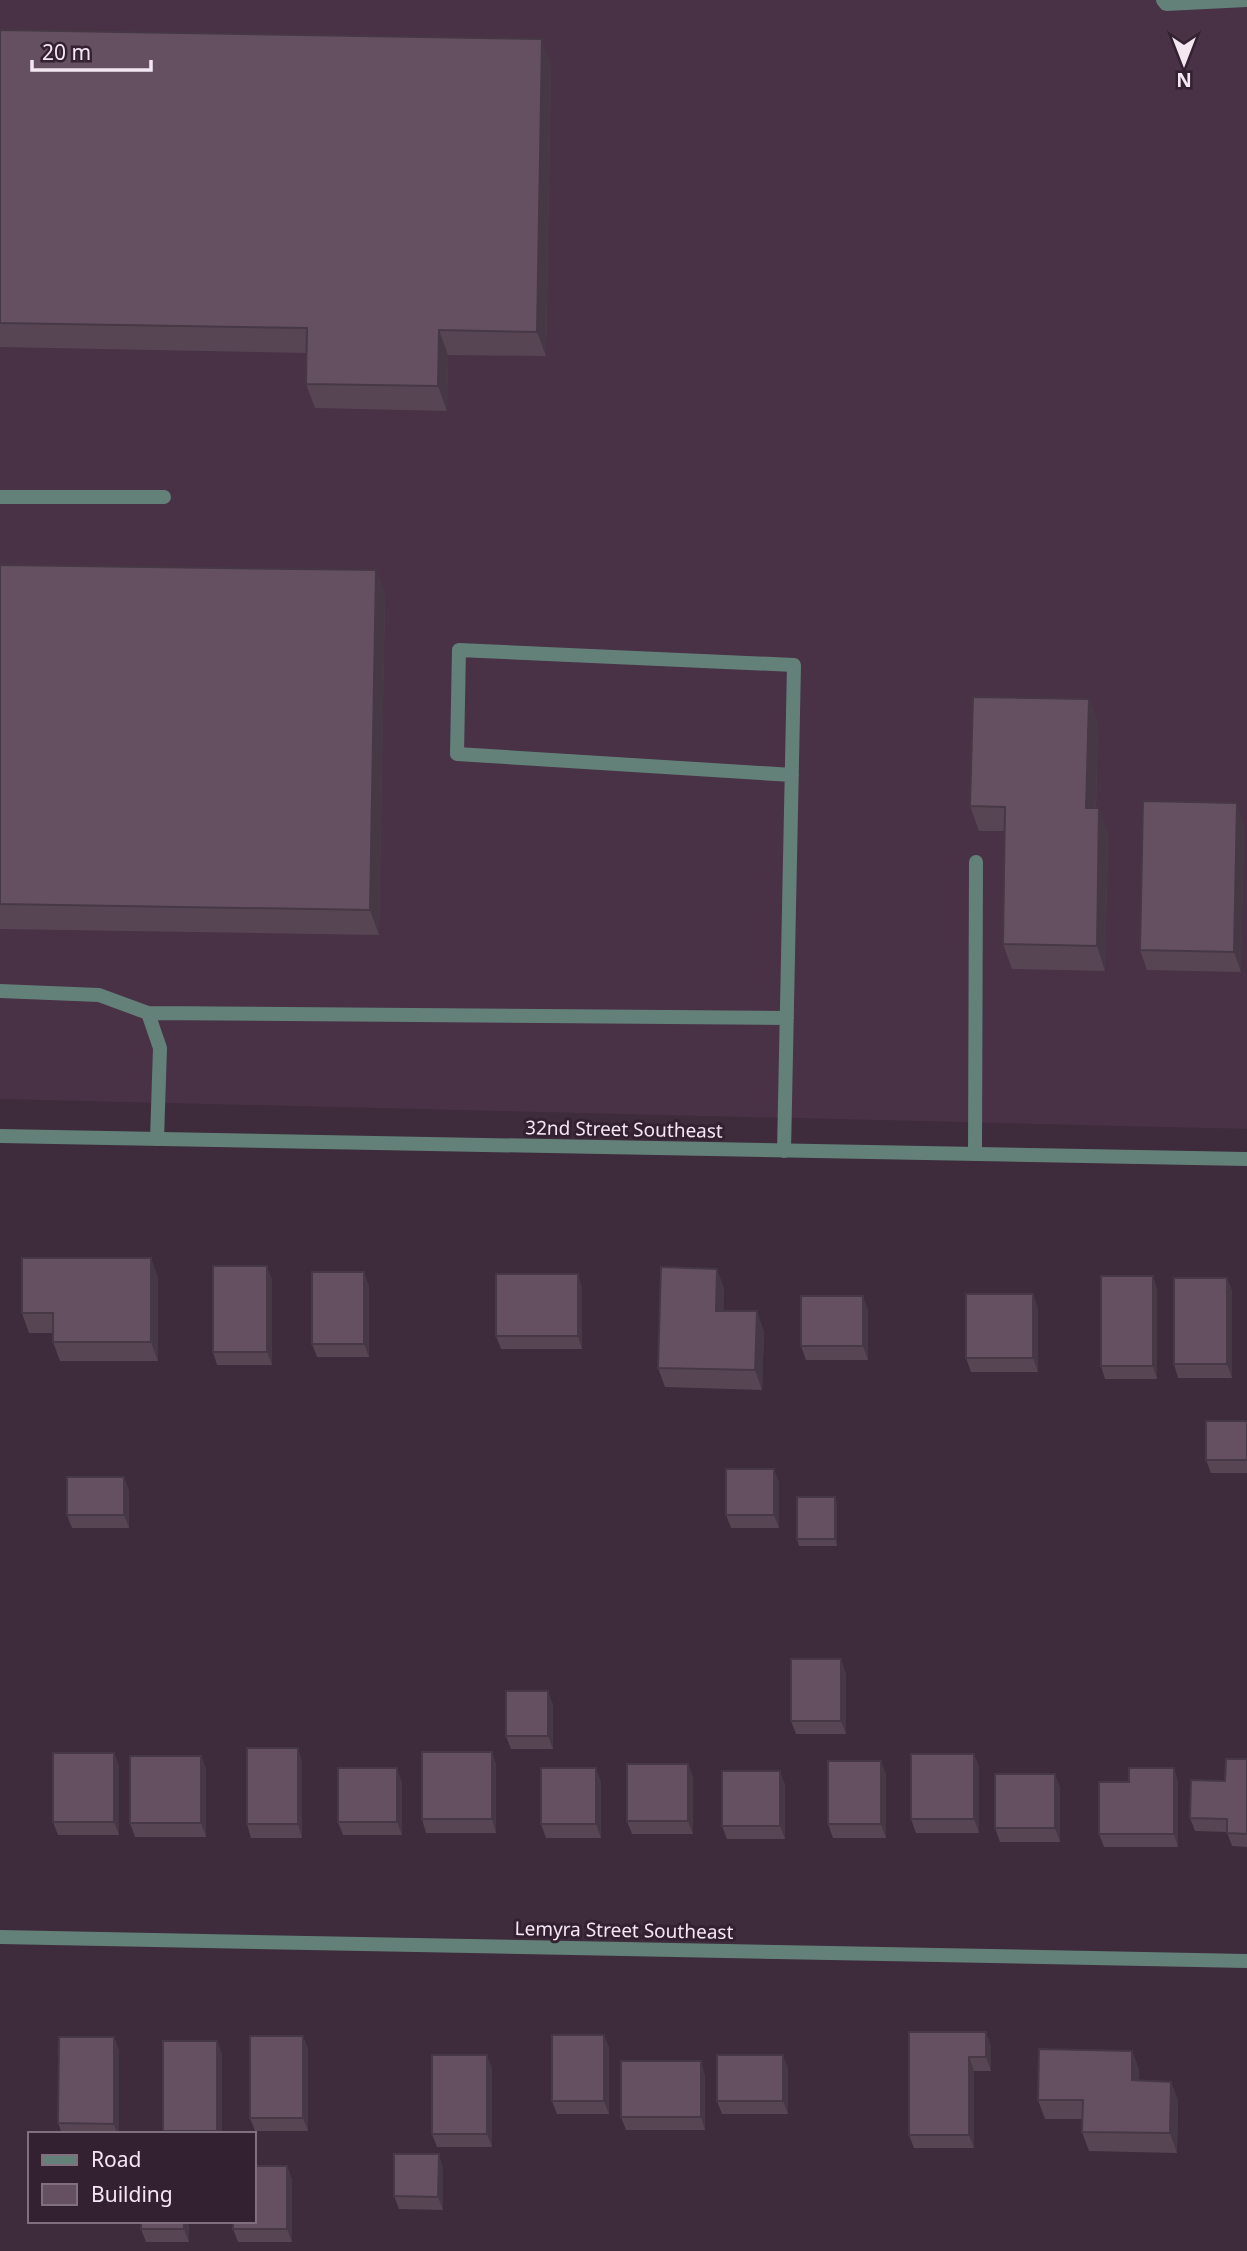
<svg xmlns="http://www.w3.org/2000/svg" width="1247" height="2251" font-family="'Noto Sans',sans-serif">
<rect width="100%" height="100%" fill="#3e2b3b"/>
<path fill="#493146" d="M0 0H1247V1129L0 1099Z"/>
<g fill="none" stroke-linecap="round" stroke-linejoin="round">
<path stroke="#638179" stroke-width="14" d="M1163 0 1166 4 1247 0
M0 497H164
M0 991 99 995 148 1013 160 1048 157 1139
M148 1013 787 1018
M784 1151 794 665 459 650 457 754 792 775
M975 1154 976 862"/>
<path stroke="#638179" stroke-width="14" d="M0 1937 1247 1961"/>
<path stroke="#638179" stroke-width="14" d="M0 1136 1247 1159"/>
</g>
<path fill="#574554" d="M0 30 551 64 546 356 448 355 447 411 315 408 306 384 307 353 0 347Z
M0 565 376 570 385 595 379 935 0 929Z
M1089 699 1098 724 1096 808H1099L1108 833 1105 971 1012 969 1003 944 1005 831H979L970 806Z
M1244 822 1241 972 1147 970 1140 950Z
M151 1258 158 1278V1361H60L53 1342V1333H29L22 1313Z
M1153 1276 1157 1290V1379H1105L1101 1366Z
M1227 1278 1232 1291V1378H1178L1174 1364Z
M272 1279V1365H217L213 1352Z
M369 1286V1357H317L312 1344Z
M582 1287V1349H501L496 1336Z
M724 1288 723 1311 764 1331 762 1390 665 1387 658 1368Z
M1038 1308V1372H971L966 1358Z
M868 1309V1360H806L801 1346Z
M1247 1421V1473H1211L1206 1460Z
M124 1477 129 1491V1528H72L67 1515Z
M779 1482V1528H731L726 1515Z
M837 1504V1546H799L797 1539Z
M846 1673V1734H796L791 1721Z
M553 1704V1749H511L506 1736Z
M492 1752 496 1765V1833H426L422 1819Z
M114 1753 119 1766V1835H58L53 1822Z
M974 1754 979 1768V1833H916L911 1819Z
M201 1756 206 1769V1837H135L130 1823Z
M1247 1759V1847L1232 1846 1227 1832 1195 1831 1190 1818Z
M302 1761V1838H251L247 1824Z
M688 1764 693 1777V1834H632L627 1821Z
M1174 1768 1178 1782V1847H1104L1099 1834 1129 1782Z
M886 1774V1838H833L828 1824Z
M601 1781V1838H546L541 1824Z
M402 1782V1835H343L338 1822Z
M785 1784V1839H727L722 1826Z
M1060 1787V1842H1000L995 1828Z
M909 2032 991 2045V2071H974V2148H914L909 2135Z
M604 2035 609 2048V2114H557L552 2101Z
M303 2036 308 2049V2131H255L250 2118Z
M114 2037 119 2051V2134H62L58 2123Z
M217 2041 222 2055V2134H164L163 2131Z
M1132 2051 1139 2070V2081L1171 2082 1178 2101 1177 2153 1089 2151 1082 2132 1083 2119H1045L1038 2100Z
M492 2068V2147H437L432 2134Z
M788 2068V2114H722L717 2101Z
M705 2075V2130H626L621 2117Z
M287 2166 292 2180V2242H238L233 2229Z
M443 2168V2210L399 2209 394 2196Z
M189 2221V2242H146L141 2229Z"/>
<path fill="#473845" d="M542 39 551 64 546 356 537 332Z
M439 330 448 355 447 411 438 386Z
M376 570 385 595 379 935 370 910Z
M1089 699 1098 724 1095 833 1086 808Z
M1237 803 1244 822 1241 972 1234 952Z
M1099 808 1108 833 1105 971 1097 946Z
M151 1258 158 1278V1361L151 1342Z
M267 1266 272 1279V1365L267 1352Z
M717 1269 724 1288 723 1330 716 1311Z
M364 1272 369 1286V1357L364 1344Z
M578 1274 582 1287V1349L578 1336Z
M1153 1276 1157 1290V1379L1153 1366Z
M1227 1278 1232 1291V1378L1227 1364Z
M1033 1294 1038 1308V1372L1033 1358Z
M863 1296 868 1309V1360L863 1346Z
M757 1311 764 1331 762 1390 755 1370Z
M774 1469 779 1482V1528L774 1515Z
M124 1477 129 1491V1528L124 1515Z
M835 1497 837 1504V1546L835 1539Z
M841 1659 846 1673V1734L841 1721Z
M548 1691 553 1704V1749L548 1736Z
M298 1748 302 1761V1838L298 1824Z
M492 1752 496 1765V1833L492 1819Z
M114 1753 119 1766V1835L114 1822Z
M974 1754 979 1768V1833L974 1819Z
M201 1756 206 1769V1837L201 1823Z
M881 1761 886 1774V1838L881 1824Z
M688 1764 693 1777V1834L688 1821Z
M397 1768 402 1782V1835L397 1822Z
M596 1768 601 1781V1838L596 1824Z
M1174 1768 1178 1782V1847L1174 1834Z
M780 1771 785 1784V1839L780 1826Z
M1055 1774 1060 1787V1842L1055 1828Z
M986 2032 991 2045V2071L986 2057Z
M604 2035 609 2048V2114L604 2101Z
M303 2036 308 2049V2131L303 2118Z
M114 2037 119 2051V2134H117L114 2124Z
M217 2041 222 2055V2134H218L217 2131Z
M1132 2051 1139 2070V2100L1132 2080Z
M487 2055 492 2068V2147L487 2134Z
M783 2055 788 2068V2114L783 2101Z
M969 2057 974 2071V2148L969 2135Z
M701 2061 705 2075V2130L701 2117Z
M1171 2082 1178 2101 1177 2153 1170 2133Z
M439 2154 443 2168V2210L438 2197Z
M287 2166 292 2180V2242L287 2229Z
M184 2221H189V2242L184 2229Z"/>
<path fill="#655062" stroke="#473845" stroke-width="2" d="M0 30 542 39 537 332 439 330 438 386 306 384 307 328 0 323Z
M0 565 376 570 370 910 0 904Z
M973 697 1089 699 1086 808H1099L1097 946 1003 944 1005 807 970 806Z
M1143 801 1237 803 1234 952 1140 950Z
M22 1258H151V1342H53V1313H22Z
M213 1266H267V1352H213Z
M661 1267 717 1269 716 1311H757L755 1370 658 1368Z
M312 1272H364V1344H312Z
M496 1274H578V1336H496Z
M1101 1276H1153V1366H1101Z
M1174 1278H1227V1364H1174Z
M966 1294H1033V1358H966Z
M801 1296H863V1346H801Z
M1206 1421H1247V1460H1206Z
M726 1469H774V1515H726Z
M67 1477H124V1515H67Z
M797 1497H835V1539H797Z
M791 1659H841V1721H791Z
M506 1691H548V1736H506Z
M247 1748H298V1824H247Z
M422 1752H492V1819H422Z
M53 1753H114V1822H53Z
M911 1754H974V1819H911Z
M130 1756H201V1823H130Z
M1226 1759H1247V1834L1227 1833V1819L1190 1818 1191 1780 1225 1781Z
M828 1761H881V1824H828Z
M627 1764H688V1821H627Z
M338 1768H397V1822H338Z
M541 1768H596V1824H541Z
M1129 1768H1174V1834H1099V1782H1129Z
M722 1771H780V1826H722Z
M995 1774H1055V1828H995Z
M909 2032H986V2057H969V2135H909Z
M552 2035H604V2101H552Z
M250 2036H303V2118H250Z
M59 2037H114V2124L58 2123Z
M163 2041H217V2131H163Z
M1039 2049 1132 2051V2080L1171 2082 1170 2133 1082 2132 1083 2100H1038Z
M432 2055H487V2134H432Z
M717 2055H783V2101H717Z
M621 2061H701V2117H621Z
M394 2154H439L438 2197 394 2196Z
M254 2166H287V2229H233V2221H254Z
M141 2221H184V2229H141Z"/>
<g text-anchor="middle" stroke-width="6" stroke-linejoin="round" paint-order="stroke">
<g font-size="19" fill="#f4e7f2" stroke="#332131">
<text transform="translate(624 1129) rotate(1)" y="7">32nd Street Southeast</text>
<text transform="translate(624 1930) rotate(1)" y="7">Lemyra Street Southeast</text>
</g>
</g>
<rect x="28" y="2132" width="228" height="91" fill="#332131" stroke="#80707e" stroke-width="2"/>
<rect x="42" y="2155" width="35" height="10" fill="#638179" stroke="#80707e" stroke-width="2"/>
<text x="91" y="2167" font-size="21" fill="#f4e7f2">Road</text>
<rect x="42" y="2184" width="35" height="21" fill="#655062" stroke="#80707e" stroke-width="2"/>
<text x="91" y="2202" font-size="21" fill="#f4e7f2">Building</text>
<g transform="translate(1184 63) rotate(180)" stroke="#332131" stroke-width="5" paint-order="stroke">
<path d="M0-5L12 26L0 18L-12 26Z" fill="#f4e7f2"/>
<text y="-10" font-size="19" font-weight="bold" text-anchor="middle" fill="#f4e7f2">N</text>
</g>
<path d="M32 60v10h119v-10" fill="none" stroke="#f4e7f2" stroke-width="3.5"/>
<text x="42" y="60" font-size="21" fill="#f4e7f2" stroke="#332131" stroke-width="5" paint-order="stroke">20 m</text>
</svg>
